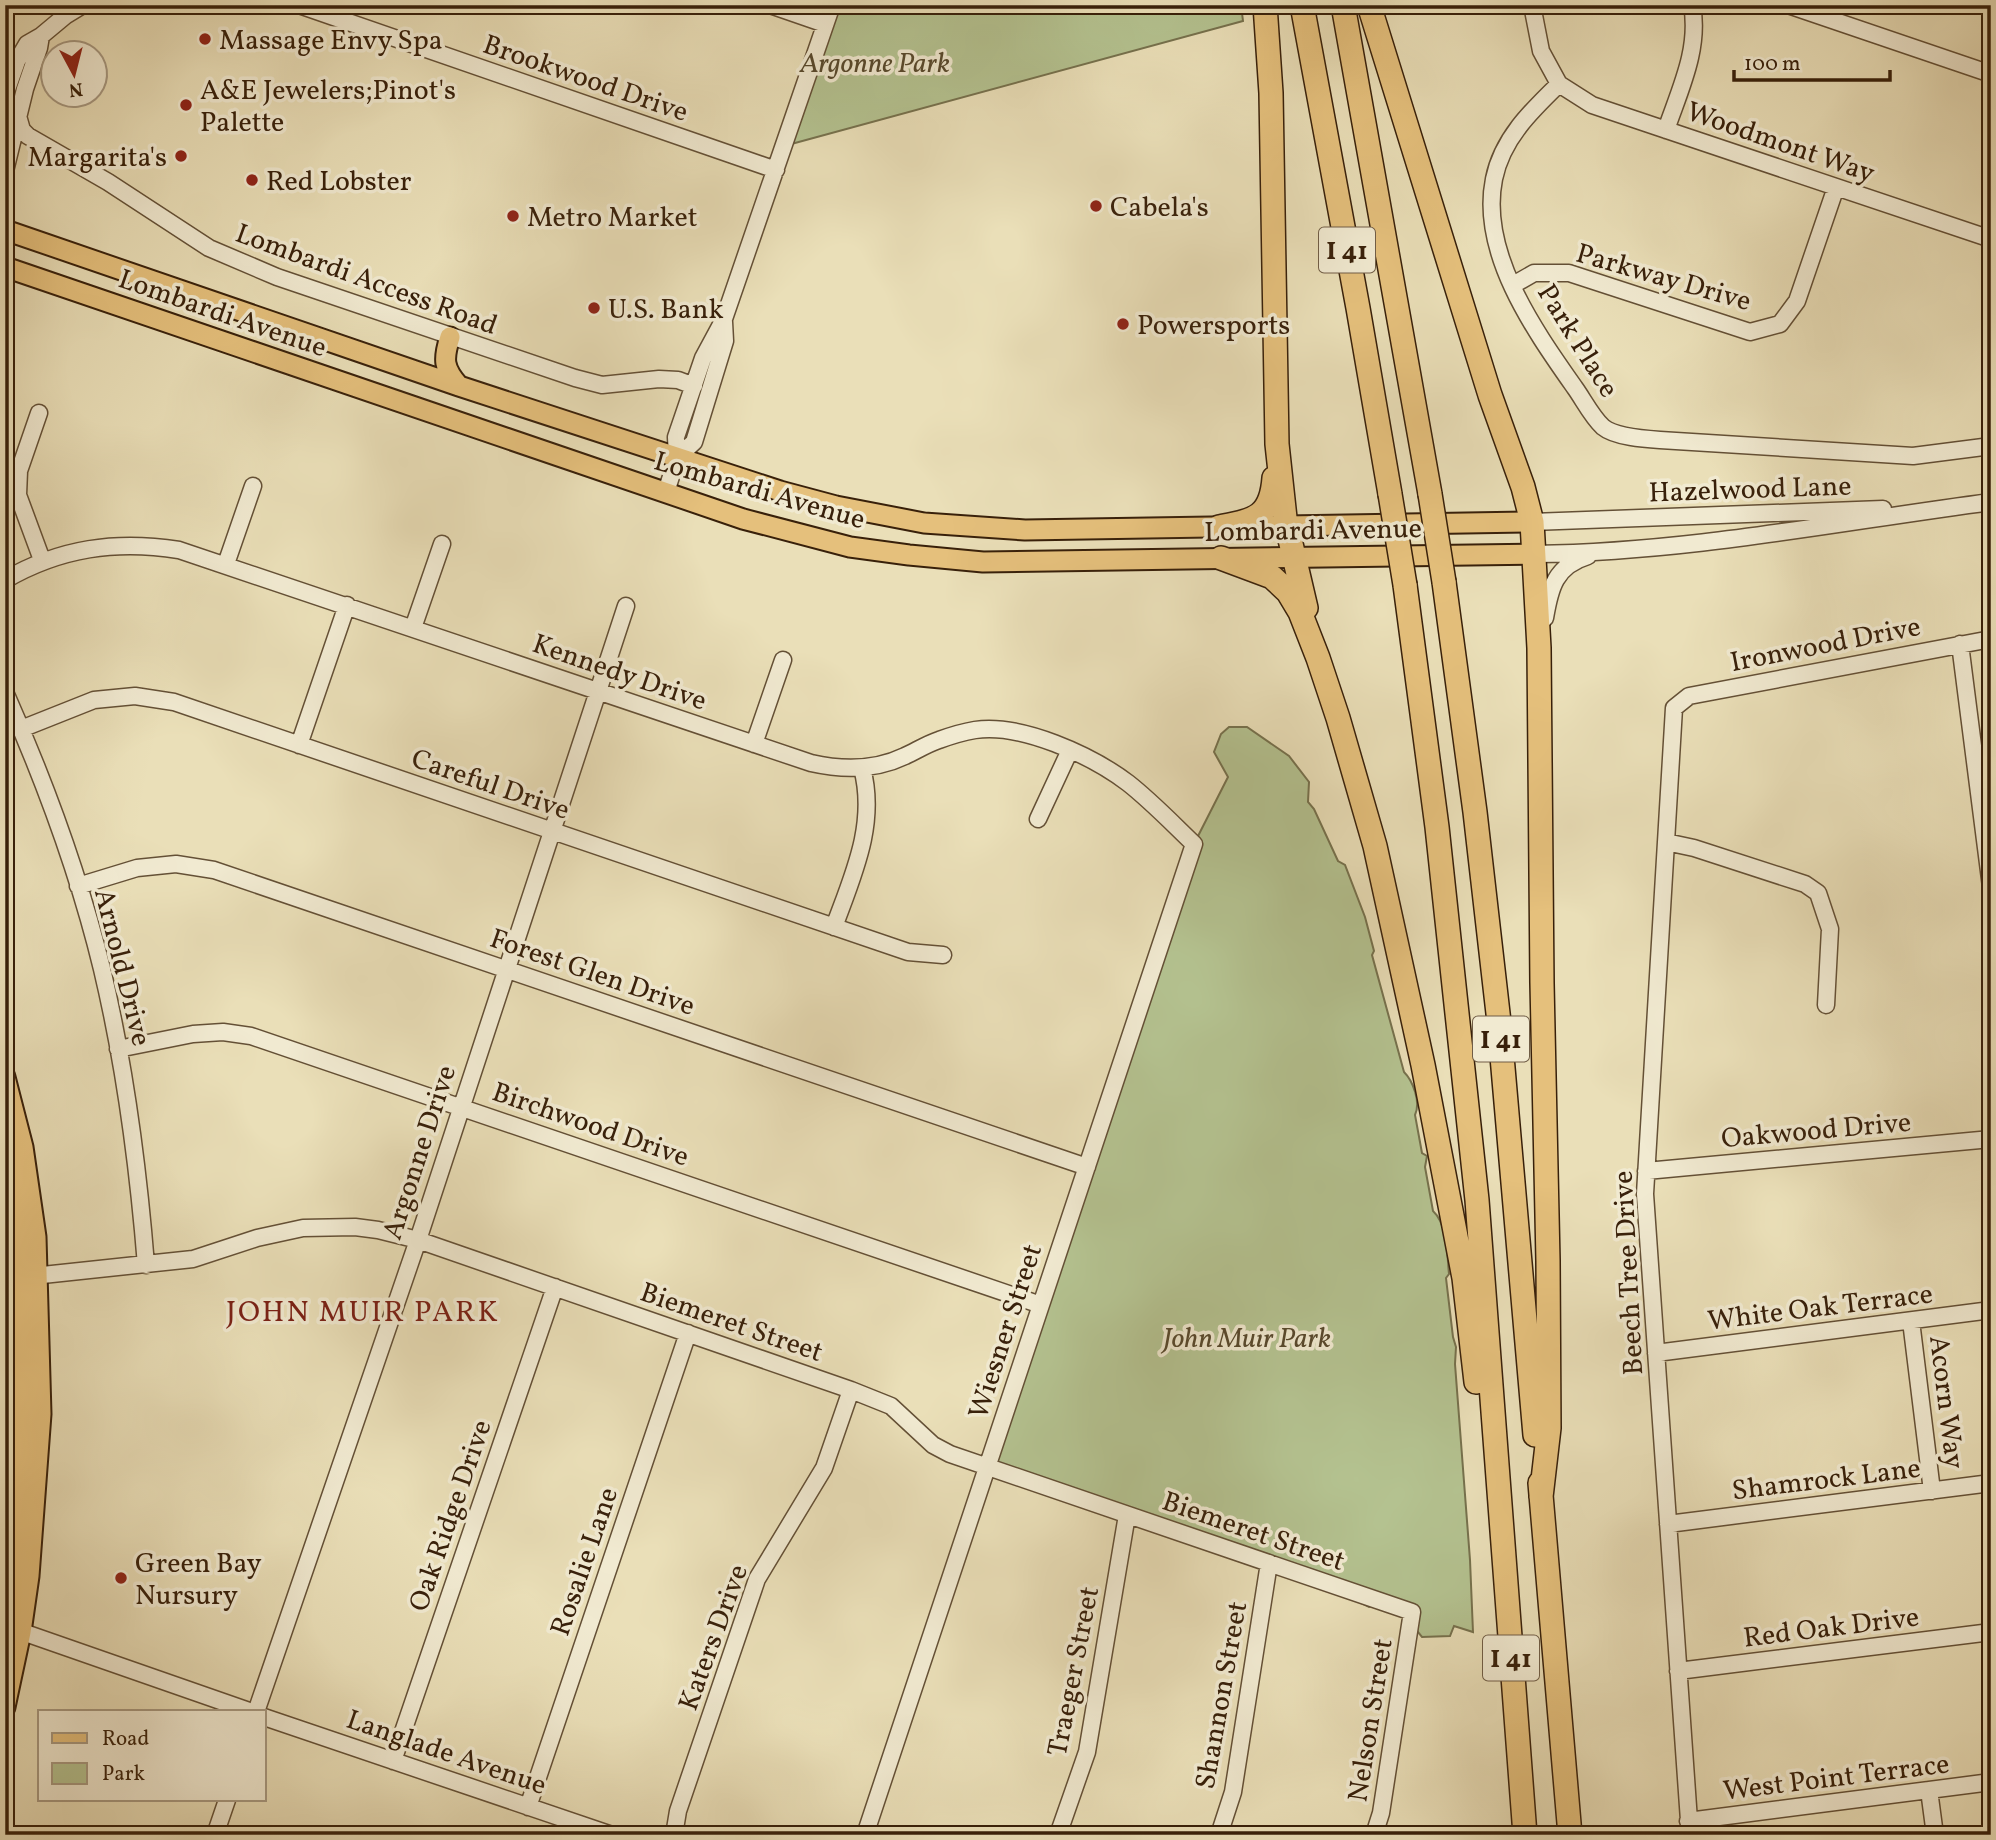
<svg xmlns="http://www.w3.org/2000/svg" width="1996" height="1840" font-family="Vollkorn,serif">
<rect width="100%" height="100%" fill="#eadfb8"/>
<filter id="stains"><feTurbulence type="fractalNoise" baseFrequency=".00286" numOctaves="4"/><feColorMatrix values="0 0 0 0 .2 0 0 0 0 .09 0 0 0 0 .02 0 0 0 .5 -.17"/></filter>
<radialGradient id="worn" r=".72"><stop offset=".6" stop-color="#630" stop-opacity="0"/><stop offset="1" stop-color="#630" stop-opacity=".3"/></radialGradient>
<path fill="#b4c290" stroke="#76714d" stroke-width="2" d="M834 5H1241L1243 21 784 146Z
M1229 727H1247L1289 756 1309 782 1308 802 1314 809 1338 861 1345 865 1365 917 1374 951 1372 955 1404 1072C1413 1081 1421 1102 1415 1115L1422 1153 1427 1156 1425 1167 1433 1211C1448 1225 1447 1255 1449 1274L1446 1278 1453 1337 1456 1347 1455 1364 1470 1560 1473 1632 1454 1626 1450 1636 1422 1637 1404 1615 1382 1602 1369 1607 1332 1588 987 1467 1194 844 1228 777 1214 752 1221 734Z"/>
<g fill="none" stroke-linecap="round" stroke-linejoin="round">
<g stroke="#645036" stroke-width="19">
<path id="minor" d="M299 5 776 170
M770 5 825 24
M1532 5 1541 51 1559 84 1592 105 1991 239
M1788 5 1991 74
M1559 84C1531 111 1502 139 1494 179 1479 253 1535 331 1575 388 1583 399 1592 417 1603 427 1615 437 1645 439 1660 440L1913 456 1991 446
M5 95 17 61 27 44 41 36 65 16 83 5
M18 116 22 130 28 136 108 182 209 248 277 277 575 378 602 385 659 379 678 380 694 386
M1666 130C1680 89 1700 49 1692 5
M5 171 25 89 39 48 41 36
M1513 285 1534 273H1569L1750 332 1780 324 1797 301 1836 187
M39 413 19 471 18 495 42 560
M677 458 694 442 725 341 724 322
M666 492 677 458 676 437 703 358 724 319 832 5
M1532 522 1883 509
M1535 554C1690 552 1838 522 1991 502
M226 564 253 486
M5 580C60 548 116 540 179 550L811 763C842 770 876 770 905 756 916 751 927 744 939 740 950 736 963 732 975 730 1021 723 1091 755 1128 783 1151 801 1172 823 1194 844L865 1835
M1545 618C1550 588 1555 566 1588 556
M413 628 442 544
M1960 644 1991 887
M5 692C45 782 79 874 102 969 125 1066 138 1165 146 1265
M21 729 94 700 135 696 174 702 908 952 943 955
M754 744 783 660
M299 745 347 605
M1038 819 1070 750
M1666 842 1694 848 1805 884 1818 893 1830 929 1826 1005
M78 886 137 868 176 864 214 870 1087 1167
M834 927C853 875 877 824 862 768
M118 1049 193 1034 223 1032 251 1036 1041 1305
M1646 1171 1991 1139
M5 1279 193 1259 257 1238 303 1228 355 1227 378 1230 418 1240 851 1390 891 1406 933 1445 950 1454 1412 1612 1381 1813 1374 1835
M1911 1321 1932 1491
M1656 1353 1991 1310
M1668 1524 1991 1483
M11 1628 252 1712
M1678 1671 1991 1632
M256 1712 418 1240 626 606
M264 1717 612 1835
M393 1761 555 1287
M1929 1790 1935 1835
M528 1807 688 1333
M1688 1821 1991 1782
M215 1835 227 1800
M674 1835 678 1811 757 1579 824 1468 851 1390
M1058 1835 1087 1752 1127 1515
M1219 1835 1233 1792 1269 1563
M1690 1835 1645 1194 1674 708 1689 696 1991 639"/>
</g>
<g stroke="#38200a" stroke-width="23">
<path id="major" d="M5 230 459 386 780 491 836 506 924 523 1025 530 1532 522
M5 267 743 519 850 547 909 555 983 562 1535 554
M450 337C443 359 443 368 459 386
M5 1077 23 1147 36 1237 41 1414 29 1576 21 1632 5 1707
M5 1628 18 1533 23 1391 19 1258 8 1146 10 1117"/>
</g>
<g stroke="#38200a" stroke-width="26">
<path id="highway" d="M1265 5 1271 93 1277 444 1285 518 1306 608
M1302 5 1358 308 1390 494
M1343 5 1430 494
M1369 5 1490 395 1523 487 1532 522 1539 648 1542 983 1548 1261 1549 1428 1541 1497
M1219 527C1254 520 1271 518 1274 478
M1221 558 1272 577 1288 592 1300 612 1318 658 1338 718 1375 846 1423 1065 1464 1278 1476 1382
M1444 582 1475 812 1499 1022 1535 1435
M1405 585 1437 827 1477 1200 1525 1835
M1540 1483 1570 1835"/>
</g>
<use href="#minor" stroke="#f1ead1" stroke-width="16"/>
<use href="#major" stroke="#e5c07c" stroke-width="19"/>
<use href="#highway" stroke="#e5c07c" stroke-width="23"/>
<g stroke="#38200a" stroke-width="26" stroke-linecap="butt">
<path id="highway-bridge" d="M1390 494 1405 585
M1430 494 1444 582"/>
</g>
<use href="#highway-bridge" stroke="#e5c07c" stroke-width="23"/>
</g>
<g fill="#8f2418" stroke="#f1ead1" stroke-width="2.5">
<circle cx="205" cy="39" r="7"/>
<circle cx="186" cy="105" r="7"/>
<circle cx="181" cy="156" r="7"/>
<circle cx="252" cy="180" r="7"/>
<circle cx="1096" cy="206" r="7"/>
<circle cx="513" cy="216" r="7"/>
<circle cx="594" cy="308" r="7"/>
<circle cx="1123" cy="324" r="7"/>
<circle cx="121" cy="1578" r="7"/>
</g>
<g text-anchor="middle" stroke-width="7" stroke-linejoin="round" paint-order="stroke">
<g fill="#f1ead1" stroke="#705d46" stroke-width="2">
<rect x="1319" y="227.5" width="56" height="45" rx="5"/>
<rect x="1473" y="1016.5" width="56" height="45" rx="5"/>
<rect x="1483" y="1635.5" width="56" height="45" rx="5"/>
</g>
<g font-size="26" font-weight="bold" fill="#38200a">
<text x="1347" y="259">I 41</text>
<text x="1501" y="1048">I 41</text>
<text x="1511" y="1667">I 41</text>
</g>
<g font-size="28" fill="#38200a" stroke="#f1ead1" text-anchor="start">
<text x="219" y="49">Massage Envy Spa</text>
<text x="200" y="99">A&amp;E Jewelers;Pinot's<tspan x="200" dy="32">Palette</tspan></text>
<text x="167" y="166" text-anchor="end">Margarita's</text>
<text x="266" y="190">Red Lobster</text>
<text x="1110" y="216">Cabela's</text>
<text x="527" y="226">Metro Market</text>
<text x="608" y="318">U.S. Bank</text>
<text x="1137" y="334">Powersports</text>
<text x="135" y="1572">Green Bay<tspan x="135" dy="32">Nursury</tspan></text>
</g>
<g font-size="28" font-style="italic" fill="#57482c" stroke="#f1ead1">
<text x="875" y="72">Argonne Park</text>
<text x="1247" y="1347">John Muir Park</text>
</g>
<g font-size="28" fill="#38200a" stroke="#f1ead1">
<text transform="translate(586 77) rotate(19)" y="10">Brookwood Drive</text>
<text transform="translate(1781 141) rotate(19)" y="10">Woodmont Way</text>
<text transform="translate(1664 276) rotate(16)" y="10">Parkway Drive</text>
<text transform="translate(367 278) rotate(20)" y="10">Lombardi Access Road</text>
<text transform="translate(223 312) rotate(19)" y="10">Lombardi Avenue</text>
<text transform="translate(1579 340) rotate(58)" y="10">Park Place</text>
<text transform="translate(1750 488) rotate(-2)" y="10">Hazelwood Lane</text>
<text transform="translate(760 489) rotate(16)" y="10">Lombardi Avenue</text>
<text transform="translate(1313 529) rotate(-1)" y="10">Lombardi Avenue</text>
<text transform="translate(1825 643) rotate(-11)" y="10">Ironwood Drive</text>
<text transform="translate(620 671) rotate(19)" y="10">Kennedy Drive</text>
<text transform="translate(491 783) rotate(19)" y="10">Careful Drive</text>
<text transform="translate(124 967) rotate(76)" y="10">Arnold Drive</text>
<text transform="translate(593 971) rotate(19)" y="10">Forest Glen Drive</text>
<text transform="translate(591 1123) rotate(19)" y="10">Birchwood Drive</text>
<text transform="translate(1816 1129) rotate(-5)" y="10">Oakwood Drive</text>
<text transform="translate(418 1152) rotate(-72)" y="10">Argonne Drive</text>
<text transform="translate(1627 1273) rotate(-93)" y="10">Beech Tree Drive</text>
<text transform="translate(1820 1306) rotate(-7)" y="10">White Oak Terrace</text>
<text transform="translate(732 1321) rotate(19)" y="10">Biemeret Street</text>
<text transform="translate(1004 1331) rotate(-72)" y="10">Wiesner Street</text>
<text transform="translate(1948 1402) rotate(83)" y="10">Acorn Way</text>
<text transform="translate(1826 1478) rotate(-7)" y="10">Shamrock Lane</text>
<text transform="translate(449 1515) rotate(-71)" y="10">Oak Ridge Drive</text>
<text transform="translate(1254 1530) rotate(19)" y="10">Biemeret Street</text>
<text transform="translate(583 1561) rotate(-71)" y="10">Rosalie Lane</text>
<text transform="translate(1831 1626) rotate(-7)" y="10">Red Oak Drive</text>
<text transform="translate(712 1637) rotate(-70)" y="10">Katers Drive</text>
<text transform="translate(1072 1671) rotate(-79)" y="10">Traeger Street</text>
<text transform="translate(1220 1695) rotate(-80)" y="10">Shannon Street</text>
<text transform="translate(1369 1720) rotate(-81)" y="10">Nelson Street</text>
<text transform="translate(447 1751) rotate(19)" y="10">Langlade Avenue</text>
<text transform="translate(1836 1776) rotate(-7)" y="10">West Point Terrace</text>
</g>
<g font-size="30" letter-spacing="2" fill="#7a1f14" stroke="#f1ead1">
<text x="363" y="1321">JOHN MUIR PARK</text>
</g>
</g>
<rect width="1996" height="1840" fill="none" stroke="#eadfb8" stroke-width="28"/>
<rect x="7" y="7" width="1982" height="1826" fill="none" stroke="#38200a" stroke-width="3.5"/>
<rect x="14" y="14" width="1968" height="1812" fill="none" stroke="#38200a" stroke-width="2"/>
<rect x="38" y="1710" width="228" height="91" fill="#f1ead1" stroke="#a79981" stroke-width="2"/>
<rect x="52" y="1733" width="35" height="10" fill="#e5c07c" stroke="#a79981" stroke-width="2"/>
<text x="102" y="1745" font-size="21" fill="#38200a">Road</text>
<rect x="52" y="1763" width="35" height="21" fill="#b4c290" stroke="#a79981" stroke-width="2"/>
<text x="102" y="1780" font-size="21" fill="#38200a">Park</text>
<g transform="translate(74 74) rotate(173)"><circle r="33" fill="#f1ead1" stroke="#a79981" stroke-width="2"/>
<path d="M0-5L12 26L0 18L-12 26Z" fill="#8f2418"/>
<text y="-10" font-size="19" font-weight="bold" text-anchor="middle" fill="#38200a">N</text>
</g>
<path d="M1734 70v10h156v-10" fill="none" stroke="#38200a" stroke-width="3.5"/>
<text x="1744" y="70" font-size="21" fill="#38200a" stroke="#f1ead1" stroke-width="5" paint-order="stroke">100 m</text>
<rect width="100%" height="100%" filter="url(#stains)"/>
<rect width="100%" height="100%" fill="url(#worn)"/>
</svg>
